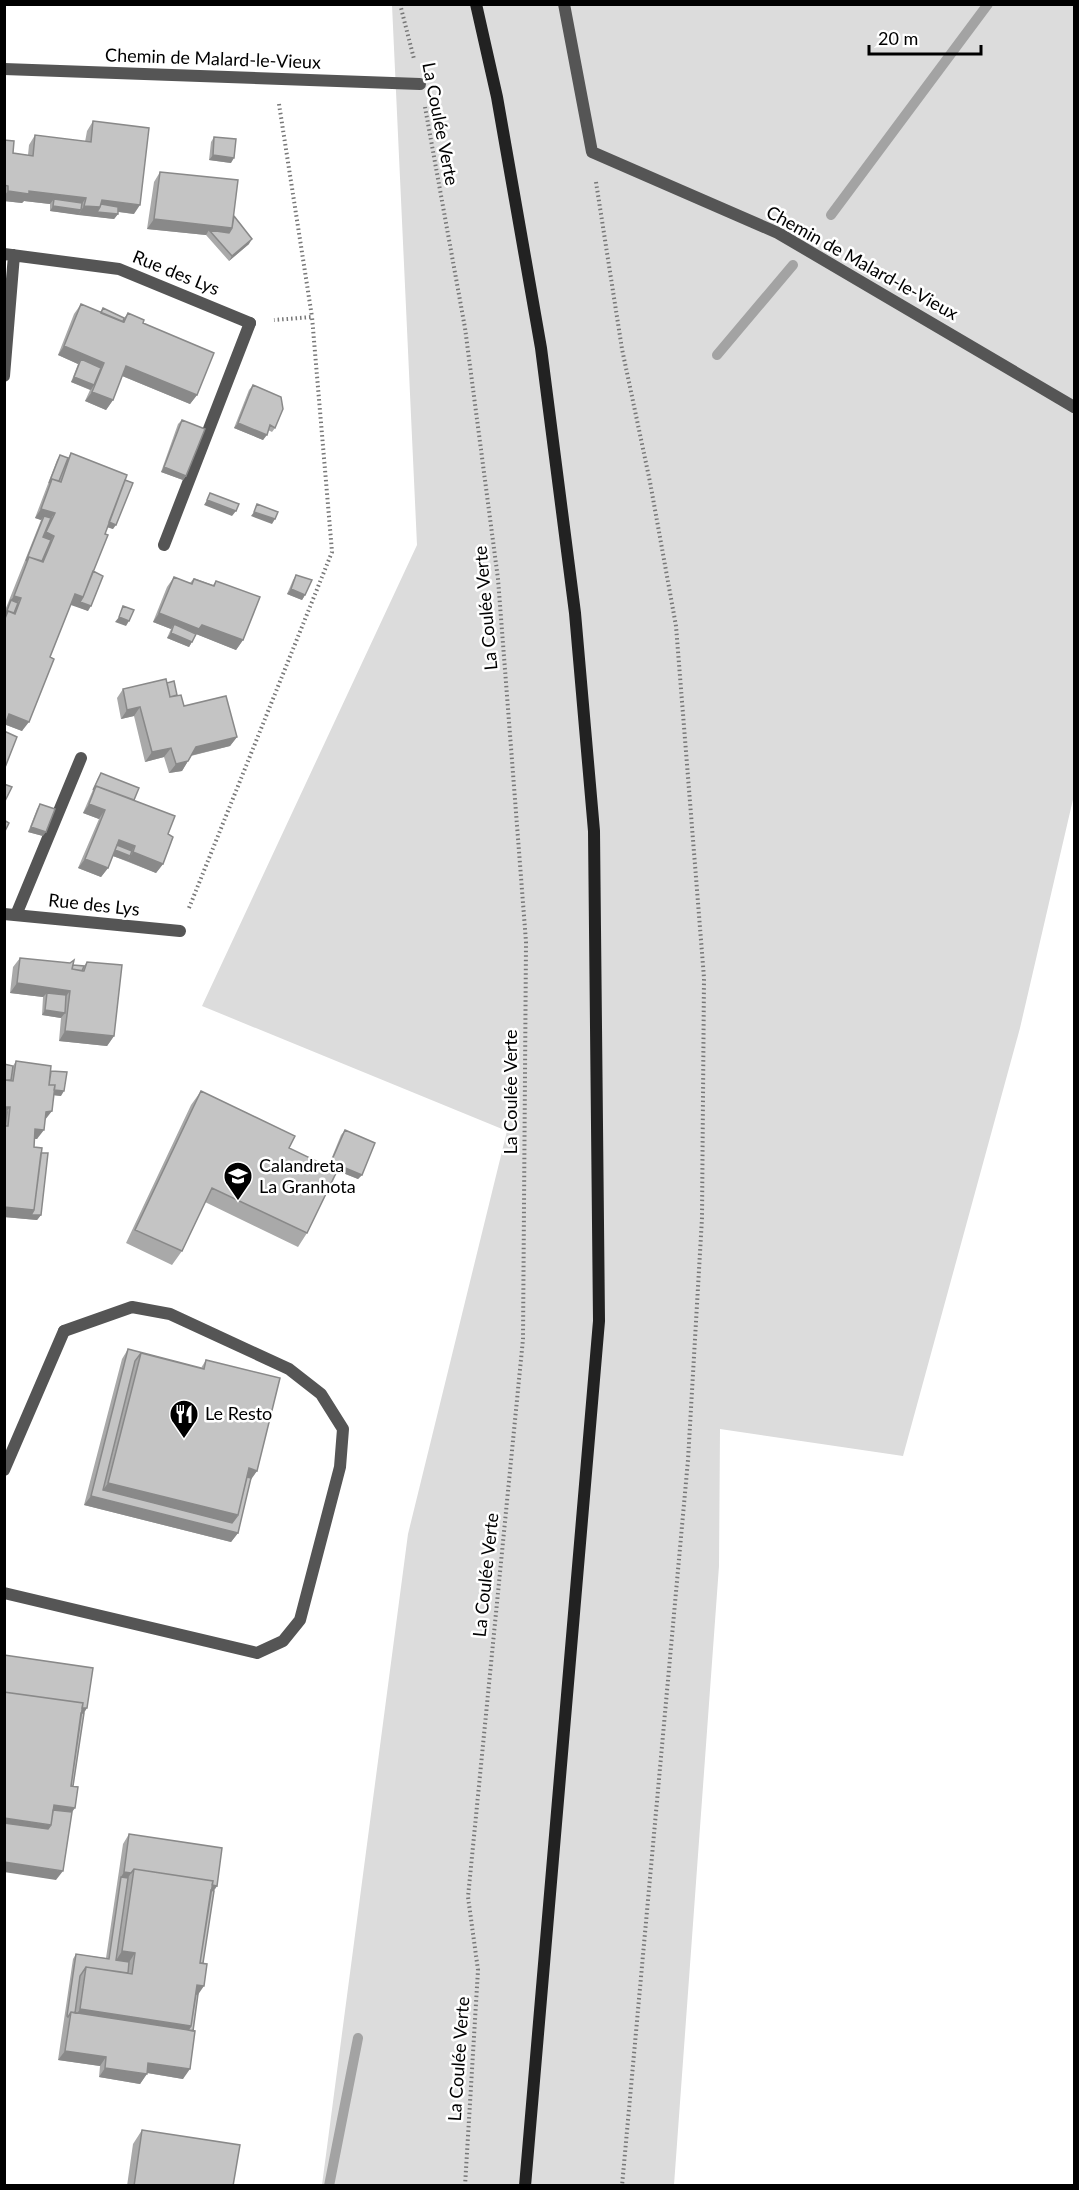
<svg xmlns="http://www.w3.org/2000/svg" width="1079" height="2190" font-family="Lato,sans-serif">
<rect width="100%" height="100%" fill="#fff"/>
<path fill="#dcdcdc" d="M392 5H1074V795L1020 1028 903 1456 720 1429 719 1566 674 2185H322L408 1534 507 1131 202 1006 417 545Z"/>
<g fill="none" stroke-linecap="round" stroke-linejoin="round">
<path stroke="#a3a3a3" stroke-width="10" d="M831 215 988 4
M717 355 793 265
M329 2186 358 2038"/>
<path stroke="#777" stroke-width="4" stroke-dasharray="1.5 3" stroke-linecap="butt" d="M400 4 414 59
M279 104 312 317
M425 107 465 328 498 579 526 942 523 1339 468 1897 478 1970 465 2186
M596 182 622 349 650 482 676 626 704 978 702 1218 688 1460 622 2186
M189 908 332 552 312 317 274 320"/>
<path stroke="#555" stroke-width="12" d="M564 4 592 152 778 233 1074 407
M164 545 250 323
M16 915 81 758
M4 1593 257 1653 283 1641 300 1620 340 1467 343 1429 321 1394 289 1369 170 1314 132 1307 64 1331"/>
<path stroke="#555" stroke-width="12" d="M4 69 420 84
M4 254 119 269 250 323
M4 376 14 255
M4 914 180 931
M4 1470 64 1331"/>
<path stroke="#222" stroke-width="12" d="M476 4 497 97 541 348 575 613 594 831 599 1321 525 2186"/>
</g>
<path fill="#a9a9a9" d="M93 121 134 214 118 212V214L114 219 50 211V204L24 201 22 203 4 201V140L13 153 28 155 29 145 35 135 85 142 87 131Z
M214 137 231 163 209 160 211 142Z
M160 172 234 216 249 244 229 261 206 235 147 229 154 182Z
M81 304 100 312 103 308 124 318 128 313 143 323 197 395 190 404 122 376 113 400 106 410 85 401 90 390 71 382 78 364 58 355 74 314Z
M253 385 275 428 272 432 268 430 263 440 234 428 249 390Z
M182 420 186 476 183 480 161 472 178 424Z
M71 453 125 480 113 529 107 527 93 571 88 611 71 604 50 657 22 731 6 725 4 728V613L41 520 35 518 57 460 60 455 68 458Z
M296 575 305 595 302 600 287 594 293 580Z
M174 577 190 583 194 578 213 585 216 581 243 640 236 650 196 634 189 647 167 638 171 629 153 622 167 587Z
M167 683 184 706 237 737 230 746 191 756 182 771 169 773 164 757 145 762 134 716 121 719 117 698 123 689Z
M101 773 134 800 168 834 163 864 156 873 113 856 108 868 101 877 78 868 99 819 83 813 98 778Z
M40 804 43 836 28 832 37 809Z
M20 958 84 966 87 962 114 1036 107 1046 59 1041 61 1018 42 1015 43 997 10 993 13 967Z
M16 1061 51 1071 61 1096 54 1095 37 1139H34V1147L41 1215 37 1220 4 1217V1064L13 1066Z
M201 1091 289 1148 307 1233 298 1247 205 1202 182 1251 172 1265 126 1243 191 1105Z
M345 1130 362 1175 358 1179 328 1167 341 1135Z
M128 1349 201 1368 206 1360 257 1471 251 1478 238 1533 231 1542 84 1505 122 1359Z
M129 1834 217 1886 214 1891 198 1995 183 2079 147 2073 140 2084 99 2077 100 2066 58 2060 73 1959 76 1954 106 1958 123 1844Z
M142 2130 233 2186H127L133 2144Z"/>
<path fill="#898989" d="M213 155 234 158 231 163 209 160Z
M8 191H29L86 198 79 208 54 199 50 204 24 201 22 203 4 201V196Z
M102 200 140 205 134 214 99 209 118 214 114 219 78 215 84 206Z
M53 206 81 210 78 215 50 211Z
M154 219 232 228 226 237 209 230 206 235 147 229Z
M252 239 249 244 229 261 232 256Z
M64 346 104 363 98 373 81 359 78 364 58 355Z
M126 366 197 395 190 404 120 375Z
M74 377 94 385 91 390 71 382Z
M92 392 113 400 106 410 85 401Z
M238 423 267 435 263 440 234 428Z
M164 467 186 476 183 480 161 472Z
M207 500 236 511 232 516 204 505Z
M41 509 55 513 48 522 44 516 41 520 35 518Z
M254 512 275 519 272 524 251 516Z
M108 522 116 525 113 529 104 526Z
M46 532 54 536 47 545 39 542Z
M291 589 305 595 302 600 287 594Z
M75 594 83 597 91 606 88 611 68 604Z
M14 596 21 598 14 608 11 600Z
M159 613 202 625 243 640 236 650 196 634 174 624 171 629 153 622Z
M119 617 129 621 126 626 115 622Z
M171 633 192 642 189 647 167 638Z
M140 707 134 716 121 719 127 710Z
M9 714 29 722 22 731 4 724Z
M237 737 230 746 189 756 196 747Z
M171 748 164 757 145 762 152 752Z
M188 761 182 771 169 773 176 764Z
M89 804 105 810 99 819 83 813Z
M31 827 46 832 43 836 28 832Z
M119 840 135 846 129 856H130L127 861 110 855Z
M133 852 163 864 156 873 127 861Z
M85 859 108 868 101 877 78 868Z
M17 983 70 991 63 1000 47 993 43 997 10 993Z
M45 1010 65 1013 61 1018 42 1015Z
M65 1031 114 1036 107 1046 59 1041Z
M45 1089 64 1091 61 1096 42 1094Z
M4 1107H10L4 1115Z
M52 1111 45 1120 46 1112Z
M35 1129 44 1130 37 1139 29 1138Z
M331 1162 362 1175 358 1179 328 1167Z
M4 1207 34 1210 41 1215 37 1220 4 1217Z
M249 1468 257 1471 245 1488Z
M108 1483 238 1515V1533L231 1542 84 1505 91 1496 98 1497Z
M4 1696 87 1708 81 1718Z
M54 1805 75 1808 65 1822 50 1820Z
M4 1818 51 1825 42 1839 4 1833Z
M4 1862 63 1871 56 1880 4 1872Z
M124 1872 131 1873 125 1883 121 1877Z
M134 1874 217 1886 210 1895Z
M122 1951 135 1953 126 1967 113 1965Z
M197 1985 204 1986 195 1999Z
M80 2009 191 2026 185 2034 74 2018Z
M65 2051 106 2057 100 2066 58 2060Z
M148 2063 190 2069 183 2079 142 2072Z
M105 2068 147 2074 140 2084 99 2077Z"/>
<path fill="#c4c4c4" stroke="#898989" stroke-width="1.5" d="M93 121 149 128 140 205 102 200 100 207 84 206 86 198 29 191V194L8 191V186L4 185V140L14 141 13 153 33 156 35 135 91 142Z
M214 137 236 139 234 158 213 155Z
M160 172 238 180 232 228 154 219Z
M54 199 82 203 81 210 53 206Z
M101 204 118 207V214L97 212 100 207Z
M234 216 252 239 232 256 209 230 229 233 232 228Z
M81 304 124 322 128 313 144 320 143 323 214 353 197 395 126 366 113 400 92 392 104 363 64 346Z
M103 308 124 318 123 322 101 313Z
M81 359 101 368 94 385 74 377Z
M253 385 281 397 283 409 275 428 270 425 267 435 238 423Z
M182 420 205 429 186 476 164 467Z
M71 453 127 475 105 534 108 535 83 597 75 594 50 657 54 659 29 722 9 714 4 728V621L8 611 15 614 21 598 14 596 29 557 43 562 54 536 46 532 55 513 41 509 52 479 61 482Z
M60 455 68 458 59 481 52 479 49 483Z
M125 480 133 483 116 525 109 522Z
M210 493 239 504 236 511 207 500Z
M257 504 278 512 275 519 254 512Z
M44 516 51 518 43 537 51 540 42 561 29 557 26 561Z
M93 571 103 576 91 606 80 602 83 597Z
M296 575 312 580 305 595 291 589Z
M174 577 192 584 194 579 214 586 216 581 260 597 243 640 202 625 199 629 159 613Z
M11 600 18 603 14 613 8 611 5 616Z
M123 606 134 610 129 621 119 617Z
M174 624 196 634 192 642 171 633Z
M166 679 170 697 181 695 184 706 226 696 237 737 196 747 188 761 176 764 171 748 152 752 140 707 127 710 123 689Z
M174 681 177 695 170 697 167 683Z
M4 731 17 737 4 770Z
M101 773 139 788 134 800 96 786 93 790Z
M4 784 12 787 4 803Z
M96 786 175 816 168 834 173 837 163 864 133 852 135 846 119 840 108 868 85 859 105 810 89 804Z
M40 804 55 809 46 832 31 827Z
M4 820 9 823 4 833Z
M117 845 132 851 130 856 115 850Z
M20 958 70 963 74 960 72 969 84 971 87 962 122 965 114 1036 65 1031 70 991 17 983Z
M73 965 84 966 82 971 72 969Z
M47 993 66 995 65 1013 45 1010Z
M16 1061 51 1066 49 1085H55L52 1111 46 1112 44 1130 35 1129 34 1147 42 1148 34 1210 4 1207V1126H8L10 1107H4V1080L13 1081Z
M4 1064 13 1066 11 1080H4Z
M51 1071 67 1072 64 1091 54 1090 55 1085H49Z
M201 1091 295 1136 289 1148 337 1171 307 1233 212 1188 182 1251 135 1230Z
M4 1112H7L5 1126H4Z
M345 1130 375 1143 362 1175 331 1162Z
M41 1153H48L41 1215H31L34 1210Z
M128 1349 201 1368 141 1353 135 1361 103 1490 232 1523 238 1515 247 1477 251 1478 238 1533 91 1496Z
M141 1353 204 1369 206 1360 280 1378 257 1471 249 1468 238 1515 108 1483Z
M4 1655 93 1668 87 1708H82L83 1703 4 1692Z
M4 1692 83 1703 71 1786 78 1787 75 1808 54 1805 51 1825 4 1818Z
M81 1713H84L73 1786H71Z
M53 1810 72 1812 63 1871 4 1862V1823L48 1829 51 1825Z
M129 1834 222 1848 217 1886 212 1885 213 1881 134 1869 131 1873 124 1872Z
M134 1869 213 1881 200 1963 207 1964 204 1986 197 1985 191 2026 80 2009 86 1967 132 1974 135 1953 122 1951Z
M121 1877 128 1878 116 1960 129 1962 128 1973 86 1967 80 1976 75 2013 71 2012 68 2017 67 2016 76 1954 109 1959Z
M211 1890 214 1891 203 1963H200Z
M196 1994H198L193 2031 188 2030 191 2026Z
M71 2012 195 2031 190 2069 148 2063 147 2074 105 2068 106 2057 65 2051Z
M142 2130 240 2145 233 2186H134Z"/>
<defs>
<g id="school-pin" transform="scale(1.5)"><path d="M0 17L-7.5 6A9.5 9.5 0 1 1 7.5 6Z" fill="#000" stroke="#fff"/><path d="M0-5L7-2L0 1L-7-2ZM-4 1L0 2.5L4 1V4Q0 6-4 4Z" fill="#fff"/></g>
<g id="restaurant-pin" transform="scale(1.5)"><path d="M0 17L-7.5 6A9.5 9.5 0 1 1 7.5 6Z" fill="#000" stroke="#fff"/><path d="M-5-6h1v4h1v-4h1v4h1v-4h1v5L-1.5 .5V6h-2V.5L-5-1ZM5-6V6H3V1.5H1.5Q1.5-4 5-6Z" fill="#fff"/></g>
</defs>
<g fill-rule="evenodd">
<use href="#school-pin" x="238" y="1176"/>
<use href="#restaurant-pin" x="184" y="1414"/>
</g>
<g text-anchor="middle" stroke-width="5" stroke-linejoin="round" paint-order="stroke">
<g font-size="18" fill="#000" stroke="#fff">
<text transform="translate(213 59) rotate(2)" y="6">Chemin de Malard-le-Vieux</text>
<text transform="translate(440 124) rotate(79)" y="6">La Coulée Verte</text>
<text transform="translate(862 263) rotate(29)" y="6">Chemin de Malard-le-Vieux</text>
<text transform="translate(176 273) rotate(22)" y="6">Rue des Lys</text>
<text transform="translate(486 608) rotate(-95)" y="6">La Coulée Verte</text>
<text transform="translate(94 905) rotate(6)" y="6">Rue des Lys</text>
<text transform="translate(511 1092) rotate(-90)" y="6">La Coulée Verte</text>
<text transform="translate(486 1575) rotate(-84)" y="6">La Coulée Verte</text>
<text transform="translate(459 2059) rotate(-86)" y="6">La Coulée Verte</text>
</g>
<g font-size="18" fill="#000" stroke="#fff" text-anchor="start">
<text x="259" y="1172">Calandreta<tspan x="259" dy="21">La Granhota</tspan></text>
<text x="205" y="1420">Le Resto</text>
</g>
</g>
<rect width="1079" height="2190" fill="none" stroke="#000000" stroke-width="12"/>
<path d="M869 45v9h112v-9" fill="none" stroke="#000000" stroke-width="3"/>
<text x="878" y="45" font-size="18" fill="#000000" stroke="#ffffff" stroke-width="4.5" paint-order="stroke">20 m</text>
</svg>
